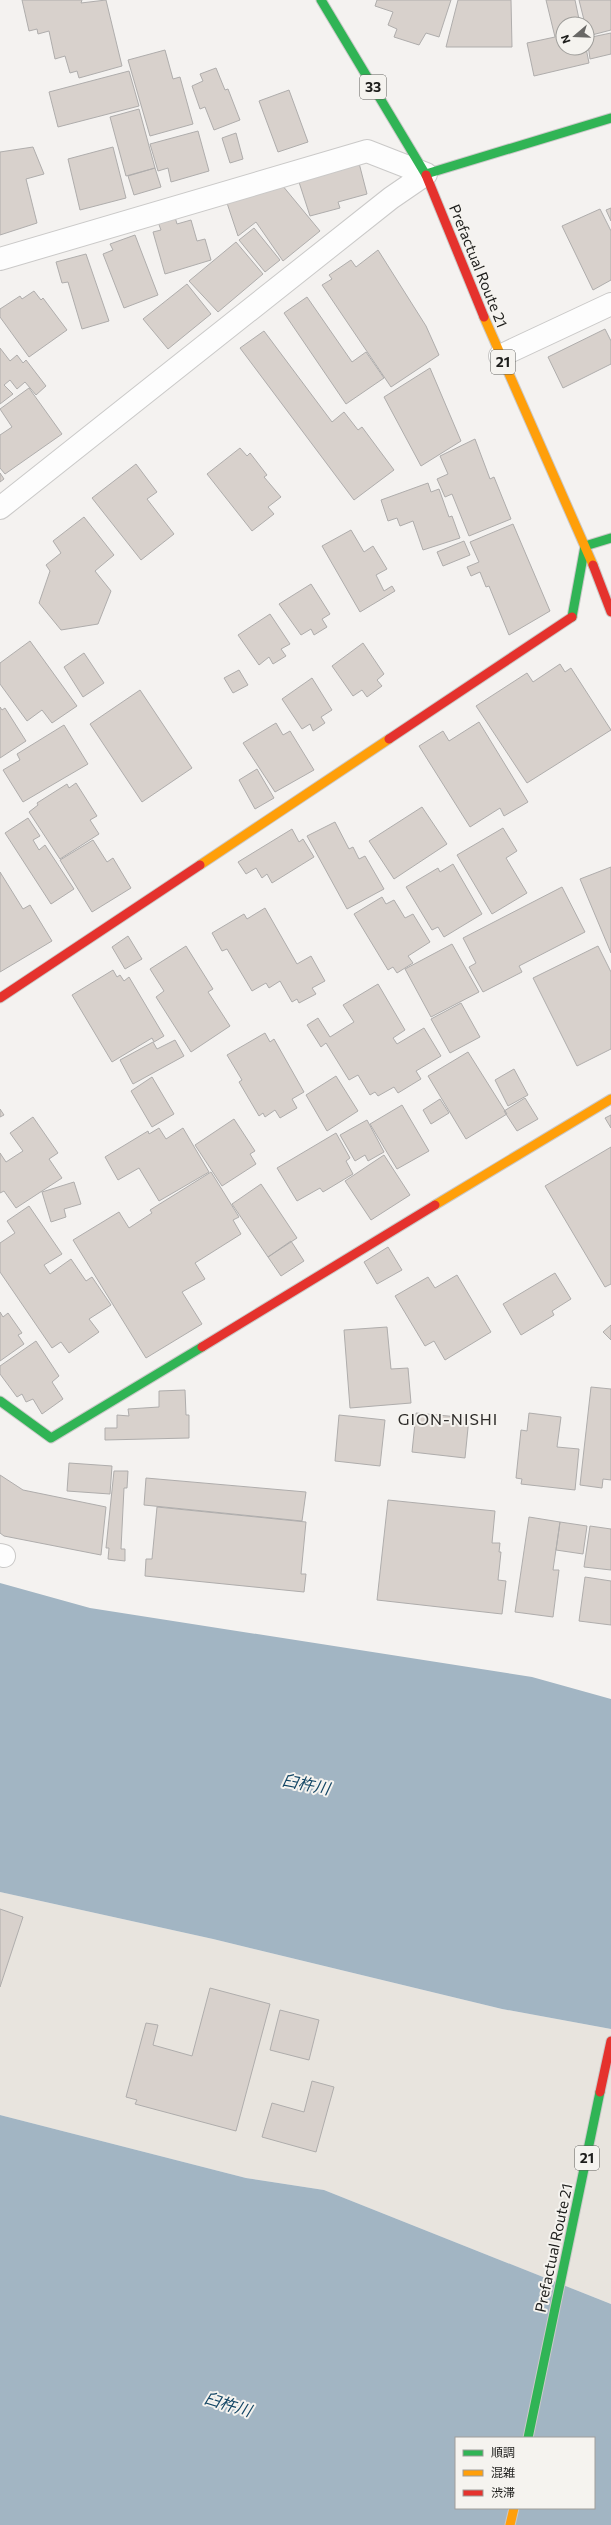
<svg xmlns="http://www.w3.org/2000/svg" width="611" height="2525" font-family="Commissioner,'Noto Sans JP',sans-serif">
<rect width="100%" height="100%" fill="#f4f2f0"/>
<path fill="#e8e4de" d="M0 1892 213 1939 502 2009 611 2029V2304L324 2190 246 2178 0 2115Z"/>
<path fill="#a2b5c3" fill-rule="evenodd" d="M0 1583 90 1608 532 1677 611 1699V2029L502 2009 213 1939 0 1892Z
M0 2115 246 2178 324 2190 611 2304V2525H0ZM456 2438H594V2508H456Z"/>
<path fill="#d8d1cc" stroke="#afadac" d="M22 0H82L81 3 106 0 122 66 79 78 77 71 70 73 65 56 55 59 49 31 38 34 37 29 29 31Z
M377 0H451L439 37 426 33 419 45 394 37 397 29 388 25 393 12 375 6Z
M458 0H511L512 47H446Z
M546 0H575L580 24H563V48H586L589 63 534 76 527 43 555 37Z
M579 0H611V30L588 36 587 24H585Z
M611 33V54L590 59 587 38Z
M165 50 173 79 180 77 193 124 150 136 128 60Z
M216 68 225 90 228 89 240 120 214 130 205 107 200 109 192 86 203 81 200 74Z
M129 71 139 106 58 127 49 92Z
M289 90 308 142 278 152 259 101Z
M139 109 155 168 126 176 110 117Z
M198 131 209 171 171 182 168 168 158 171 150 144Z
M236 133 243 159 230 163 222 138Z
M33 147 44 174 26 179 37 223 0 235V152Z
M113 147 126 198 80 210 68 159Z
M359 163 367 194 338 202 340 208 310 216 298 179Z
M155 168 161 187 134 195 128 176Z
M282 185 320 231 283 261 256 222 238 236 227 203Z
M611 208V221L606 210Z
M600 209 611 231V280L593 290 562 226Z
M175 217 177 224 191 220 197 241 205 239 211 260 165 274 153 232 161 230 158 222Z
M254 228 280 260 265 272 239 240Z
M135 235 158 295 124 308 103 254 113 250 110 244Z
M236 242 263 274 218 312 189 281Z
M378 250 426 326 439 355 391 387 322 285 332 279 329 275 351 260 356 267Z
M86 254 109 321 82 329 68 282 62 283 56 262Z
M187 284 211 314 168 349 143 319Z
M34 291 41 300 43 298 67 330 29 357 0 317V309L20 296 22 299Z
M307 297 352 362 366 352 384 378 346 404 284 313Z
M605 329 611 341V364L563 388 548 357Z
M264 331 332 422 344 412 358 430 362 427 394 470 354 500 240 348Z
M0 348 10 361 17 355 23 363 26 360 46 386 36 395 25 382 17 389 10 380 4 385 13 394 0 404Z
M430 368 461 441 421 466 384 397Z
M29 388 62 434 5 474 0 468V435L12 427 0 409Z
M475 439 490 479 494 477 511 519 469 536 452 494 445 497 437 479 448 474 440 456Z
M240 448 247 456 250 453 267 475 264 477 281 497 268 507 274 514 252 531 207 474Z
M136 464 157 492 147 499 174 534 141 560 92 498Z
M0 473 4 479 0 482Z
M428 483 431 492 439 489 449 517 452 516 460 538 423 550 413 521 400 526 397 518 388 521 381 500Z
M84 517 114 555 95 571 111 591 98 624 61 630 39 603 50 571 46 565 61 553 53 541Z
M513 524 550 611 509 635 489 586 486 587 480 572 471 576 467 567 479 562 470 542Z
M351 530 364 552 373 546 387 569 376 575 384 591 392 586 395 591 360 612 322 546Z
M464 541 470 555 443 566 437 552Z
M311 584 330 614 322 619 327 627 314 635 311 629 301 635 279 604Z
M270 614 290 644 281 649 286 656 273 664 269 657 259 665 238 635Z
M30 641 77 706 52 723 42 710 27 721 0 684V663Z
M363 643 384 674 377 680 382 686 367 697 362 690 353 696 332 666Z
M84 653 104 683 83 697 64 667Z
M560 664 565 672 571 668 611 730 527 783 476 706 527 673 533 682Z
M239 670 248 685 233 693 224 678Z
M312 678 332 710 321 717 325 723 313 731 310 724 302 729 282 699Z
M140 690 192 768 142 802 90 724Z
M0 707 2 710 5 708 26 741 0 758Z
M479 722 528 802 504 816 500 808 470 827 419 746 443 731 449 741Z
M276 723 283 735 290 731 314 770 275 792 243 743Z
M64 725 88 764 23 802 3 770 20 760 17 754Z
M257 769 274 798 255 809 239 780Z
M76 783 97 816 90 820 99 834 60 859 29 812 38 805 37 803 67 784 69 788Z
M422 807 447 844 394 879 369 841Z
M28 818 40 836 33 840 39 850 45 845 74 889 51 904 5 833Z
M335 822 349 849 353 847 359 859 365 856 384 889 347 909 307 836Z
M503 828 517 851 506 858 527 893 492 914 457 855Z
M292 829 299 842 303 839 314 857 272 883 267 874 262 878 256 868 246 874 238 862Z
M93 840 107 862 113 858 131 888 92 912 60 860Z
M453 864 482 914 444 937 438 927 432 930 406 887 438 868 440 872Z
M611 867V953L580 879Z
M0 872 23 909 30 905 52 941 0 972Z
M562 887 585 932 519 966 522 972 483 992 469 967 476 963 463 938Z
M382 897 386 904 394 900 405 918 413 914 430 942 408 956 413 963 397 973 393 967 388 970 354 914Z
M265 908 297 964 311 956 325 981 312 988 316 994 299 1003 297 999 292 1002 280 981 269 988 266 983 252 991 227 949 222 951 212 933 244 914 247 919Z
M128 936 142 959 125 969 112 947Z
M452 944 479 992 431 1017 405 969Z
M186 946 213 989 208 992 230 1026 191 1052 156 997 164 991 150 969Z
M598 946 611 972V1049L577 1066 533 978Z
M113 970 117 977 120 975 124 981 129 977 164 1036 154 1042 152 1038 112 1062 72 995Z
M378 984 405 1030 393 1038 397 1044 424 1028 441 1056 416 1071 421 1079 398 1093 394 1087 378 1096 375 1092 370 1095 358 1075 349 1080 326 1043 321 1047 307 1025 318 1018 330 1037 354 1022 343 1005Z
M461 1003 480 1037 450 1053 431 1019Z
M265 1033 270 1042 274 1039 304 1092 292 1099 297 1108 280 1118 275 1110 265 1117 263 1113 259 1116 239 1082 242 1080 227 1055Z
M175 1040 184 1056 133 1084 120 1060 153 1042 157 1049Z
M468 1052 507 1114 466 1139 428 1076Z
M514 1069 528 1095 508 1106 495 1080Z
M336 1076 358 1111 327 1131 306 1095Z
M152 1077 174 1114 152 1127 131 1091Z
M525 1098 538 1119 517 1131 504 1111Z
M440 1099 449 1113 431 1124 423 1110Z
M402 1105 429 1151 397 1169 370 1124Z
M0 1109 4 1115 0 1117Z
M611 1115V1128L605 1118Z
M33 1117 58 1153 49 1159 62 1178 16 1208 4 1191 0 1193V1153L6 1162 23 1151 10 1133Z
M234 1119 255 1151 250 1154 256 1164 222 1186 195 1145Z
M367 1120 384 1152 368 1161 365 1155 355 1161 340 1135Z
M159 1128 166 1139 183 1128 209 1172 159 1201 139 1168 118 1180 105 1157 148 1131 149 1134Z
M336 1133 350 1158 346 1161 353 1174 323 1192 320 1188 297 1201 277 1168Z
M611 1147V1284L605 1287 545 1186Z
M384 1155 410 1195 371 1220 345 1181Z
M211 1172 239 1217 233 1220 241 1234 195 1263 205 1279 182 1292 202 1324 146 1358 73 1240 119 1212 129 1228 152 1213 150 1210Z
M74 1182 81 1204 64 1209 66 1217 51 1222 42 1192Z
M261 1184 297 1238 268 1257 232 1204Z
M29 1206 62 1254 44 1265 50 1274 71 1259 86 1281 92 1277 111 1305 89 1319 99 1332 69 1353 61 1342 52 1348 0 1272V1243L15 1233 7 1221Z
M291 1241 304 1261 281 1276 268 1257Z
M388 1247 402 1270 377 1284 364 1262Z
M555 1273 571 1299 552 1311 554 1315 521 1335 503 1304Z
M457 1275 491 1332 445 1360 434 1341 425 1346 395 1296 428 1277 435 1288Z
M0 1312 3 1317 8 1313 22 1333 18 1335 24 1344 0 1361Z
M611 1325V1340L603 1332Z
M387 1327 391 1369 408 1368 411 1403 350 1408 344 1330Z
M36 1341 59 1376 52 1382 63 1399 42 1414 33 1399 26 1402 22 1394 17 1397 0 1374V1366Z
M591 1387 611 1389V1480L603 1479 602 1488 580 1485Z
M185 1390 186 1415H189V1438L105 1440V1428H117V1415L129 1416 128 1409 159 1407V1391Z
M416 1413 469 1418 465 1458 412 1452Z
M529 1413 561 1417 557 1447 579 1449 575 1490 521 1484 522 1479 516 1478 521 1430 527 1431Z
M339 1415 385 1420 380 1466 335 1461Z
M69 1463 112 1466 110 1494 67 1491Z
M114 1471H128L127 1488H124L121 1549H125V1561L108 1559 109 1548H106Z
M0 1475 23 1490 106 1507 101 1555 4 1536 0 1533Z
M146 1478 306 1492 302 1521 144 1505Z
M388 1500 495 1511 492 1543H500L499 1552H501L498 1580 506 1581 502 1614 377 1600Z
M157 1507 306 1522 301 1574H306L304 1592 145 1576 146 1559H152Z
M529 1517 560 1522 553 1570H559L553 1617 515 1612Z
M560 1522 587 1526 583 1554 556 1550Z
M590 1526 611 1529V1570L584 1567Z
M585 1577 611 1581V1625L579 1621Z
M0 1909 23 1917 0 1987Z
M210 1988 270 2004 236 2131 135 2104 137 2100 126 2097 146 2023 158 2025 153 2045 192 2056Z
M280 2010 319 2020 309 2060 270 2050Z
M312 2081 334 2087 316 2152 262 2137 272 2103 304 2112Z"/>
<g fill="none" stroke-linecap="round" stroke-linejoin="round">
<g stroke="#cac9c8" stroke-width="24">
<path id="street" d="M0 259 367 151 426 174
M500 356 611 304
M0 508 391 198 426 174
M0 1555 4 1556"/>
</g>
<g stroke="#cac9c8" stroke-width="11">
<path id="fast" d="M321 0 426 175
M426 174 611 118
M572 617 585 546 611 538
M0 1401 51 1438 202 1347
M528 2438 600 2092"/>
</g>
<g stroke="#cac9c8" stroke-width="11">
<path id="slow" d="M484 317 593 565
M200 865 389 739
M435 1205 611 1099
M510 2525 514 2508"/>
</g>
<g stroke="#cac9c8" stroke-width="11">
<path id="jam" d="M426 175 484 317
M593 565 611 612
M389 739 572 617
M0 998 200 865
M202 1347 435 1205
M600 2092 611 2041"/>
</g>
<use href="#street" stroke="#fdfdfd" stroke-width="22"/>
<use href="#fast" stroke="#30b455" stroke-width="9"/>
<use href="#slow" stroke="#ff9f0a" stroke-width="9"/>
<use href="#jam" stroke="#e5322d" stroke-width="9"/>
</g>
<g text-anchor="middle" stroke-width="4" stroke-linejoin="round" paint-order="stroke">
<g fill="#f5f3ef" stroke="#5e5e5b" stroke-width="1">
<rect x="360" y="75" width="26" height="24" rx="3"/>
<rect x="491" y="350" width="24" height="24" rx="3"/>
<rect x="575" y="2146" width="24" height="24" rx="3"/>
</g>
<g font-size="14" font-weight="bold" fill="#1e1e1c">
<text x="373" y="92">33</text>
<text x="503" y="367">21</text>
<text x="587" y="2163">21</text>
</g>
<g font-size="15" fill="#1e1e1c" stroke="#f5f3ef">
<text transform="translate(478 266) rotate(68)" y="5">Prefactual Route 21</text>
<text transform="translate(554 2248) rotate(-78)" y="5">Prefactual Route 21</text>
</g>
<g font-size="16" letter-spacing="1" fill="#2e2c2a" stroke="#f5f3ef">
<text x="448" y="1425">GION-NISHI</text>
</g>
<g font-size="16" font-style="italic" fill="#134665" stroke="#f5f3ef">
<text transform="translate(306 1784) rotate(11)" y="6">臼杵川</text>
<text transform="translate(228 2404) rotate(17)" y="6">臼杵川</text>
</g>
</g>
<rect x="455" y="2437" width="140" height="72" fill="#f5f3ef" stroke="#9f9e9b"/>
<rect x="463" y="2450" width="20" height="6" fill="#30b455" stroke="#9f9e9b"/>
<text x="491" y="2457" font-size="12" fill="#1e1e1c">順調</text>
<rect x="463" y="2470" width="20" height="6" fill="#ff9f0a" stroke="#9f9e9b"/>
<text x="491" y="2477" font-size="12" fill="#1e1e1c">混雑</text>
<rect x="463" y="2490" width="20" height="6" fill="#e5322d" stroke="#9f9e9b"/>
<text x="491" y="2497" font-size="12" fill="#1e1e1c">渋滞</text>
<g transform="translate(575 36) rotate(251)"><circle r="19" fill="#f5f3ef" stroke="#9f9e9b"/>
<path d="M0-3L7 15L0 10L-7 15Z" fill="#696866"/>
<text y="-6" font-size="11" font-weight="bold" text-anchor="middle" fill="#1e1e1c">N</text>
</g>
</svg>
